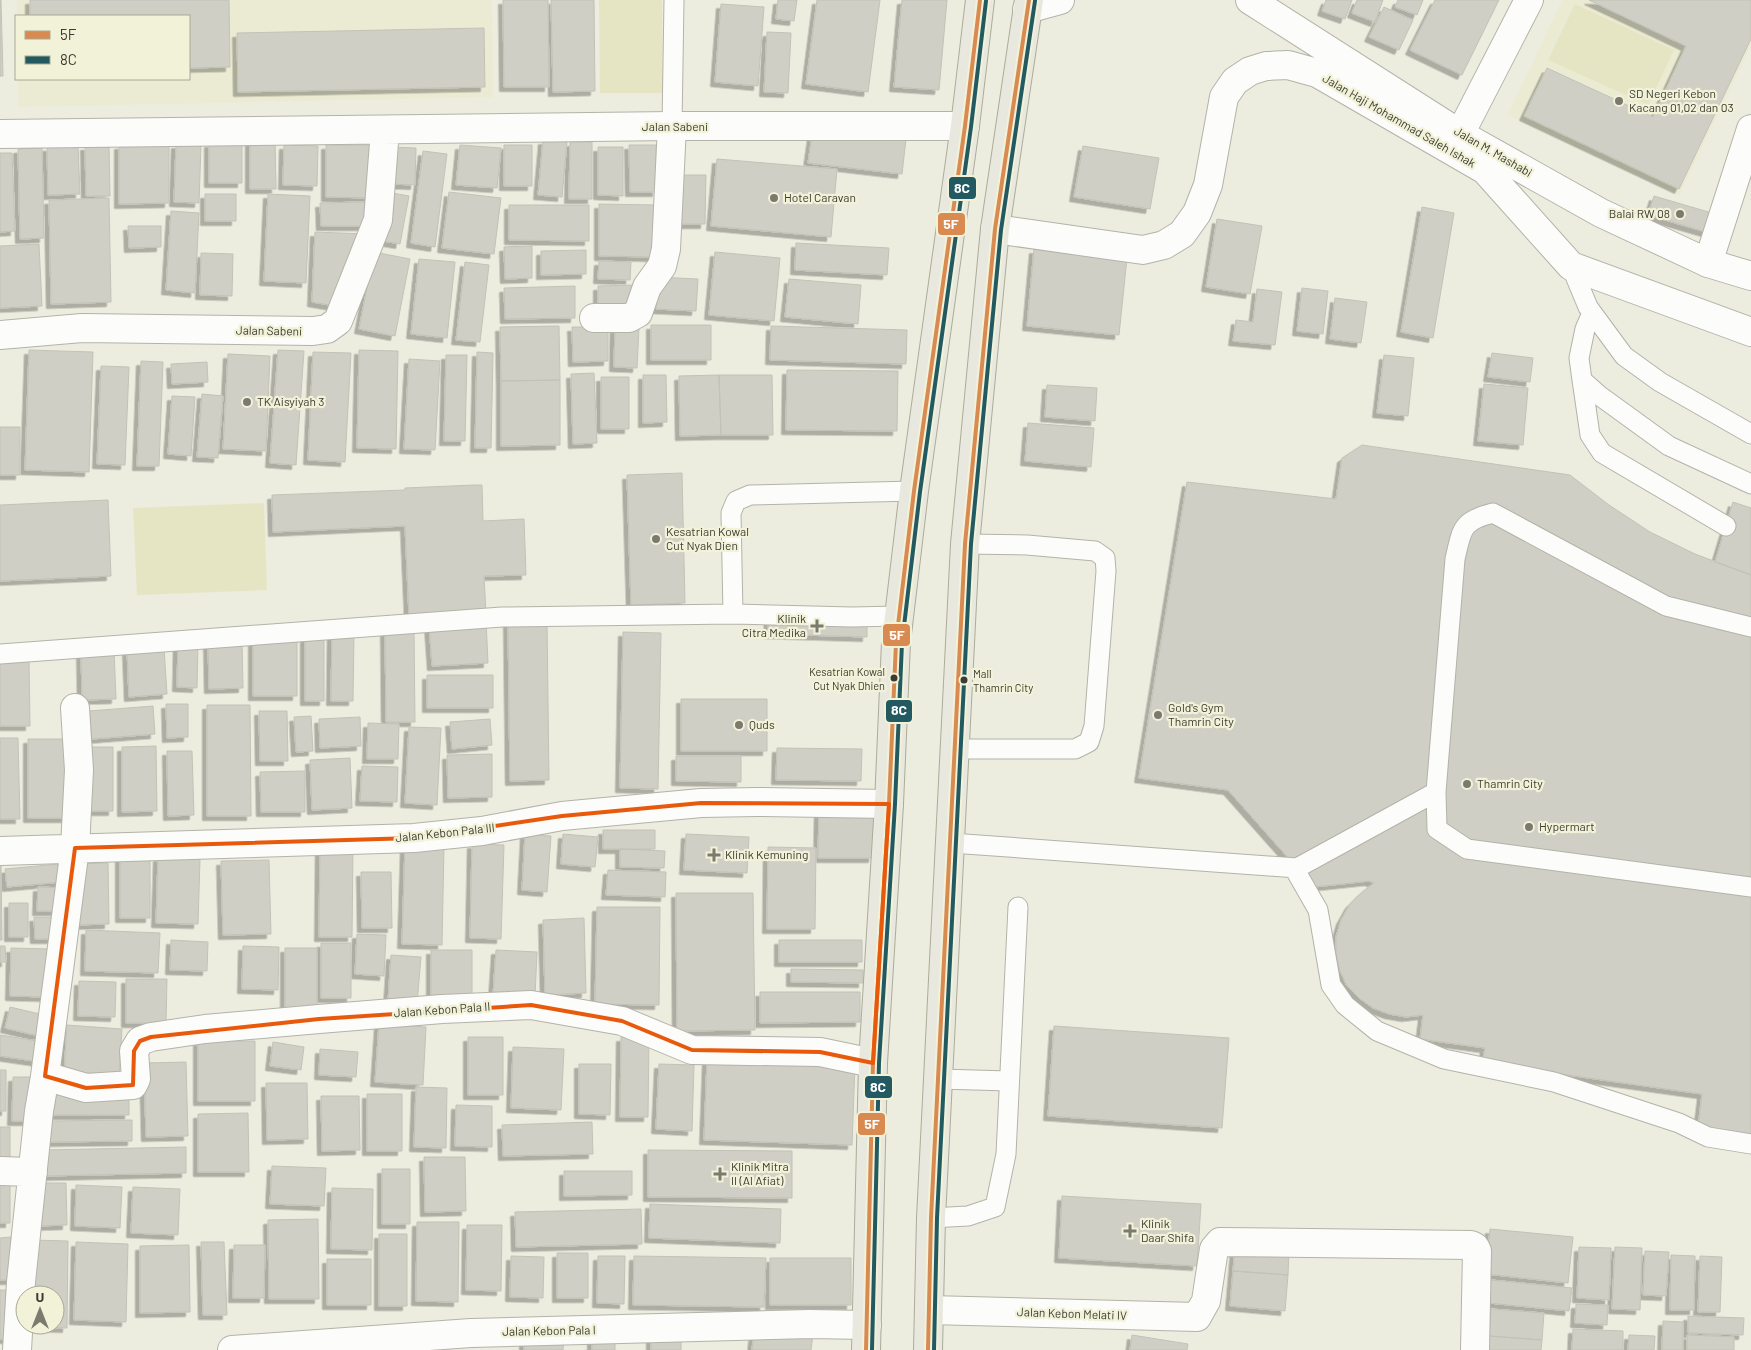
<svg xmlns="http://www.w3.org/2000/svg" width="1751" height="1350" font-family="Barlow,sans-serif">
<defs>
<filter id="shadow"><feDropShadow dx="-4.5" dy="4.5" stdDeviation="0" flood-color="#0004"/></filter>
</defs>
<rect width="100%" height="100%" fill="#ececdf"/>
<path fill="#ebebd3" d="M17 0H492L493 97 19 107 18 79H189V16H17Z
M1562 0H1751V45L1679 195 1508 115Z"/>
<path fill="#e5e5c4" d="M599 0H662L663 93H600Z
M1575 4 1674 50 1648 105 1548 60Z
M264 503 267 590 137 595 133 508Z"/>
<path fill="#cfcfc5" stroke="#c2c2b7" filter="url(#shadow)" d="M0 0H1L3 76H0Z
M30 0H229L230 67 189 68V16H30Z
M503 0H548L549 87H504Z
M551 0H594L595 91 553 92Z
M778 0H797L794 21 776 19Z
M817 0H880L868 92 806 84Z
M902 0H947L939 90 894 87Z
M1326 0H1352L1345 19 1322 11Z
M1357 0H1383L1375 22 1352 13Z
M1398 0H1423L1417 15 1395 7Z
M1435 0H1499L1462 75 1410 50Z
M1589 0H1751V39L1679 189 1524 116 1547 68 1653 117 1686 46Z
M721 4 764 7 758 86 715 82Z
M1384 7 1413 20 1399 50 1369 37Z
M484 28 485 87 238 92 237 33Z
M767 32 791 33 788 93 764 92Z
M813 128 906 139 902 174 808 163Z
M250 138H275L276 189H250Z
M543 140 567 142 562 197 538 195Z
M570 142H592V199H569Z
M209 143H242V183H209Z
M176 144 201 145 199 203 174 202Z
M119 145H169V203L119 204Z
M284 145 318 146 317 186 283 185Z
M326 145H373V198L326 197Z
M460 145 501 148 497 188 456 185Z
M504 145H532V186H504Z
M629 145H656L657 192H630Z
M78 146 80 194 48 195 47 147Z
M85 146H109L110 196H86Z
M1083 146 1159 158 1150 209 1074 197Z
M391 147 416 148 415 185 390 184Z
M598 147H623V196L598 195Z
M42 148 44 238 20 239 18 149Z
M423 151 447 154 435 247 411 243Z
M0 153H12L15 231 0 232Z
M717 159 837 169 831 237 711 226Z
M672 175H706L705 224H671Z
M449 192 501 198 494 254 442 248Z
M392 193 409 196 400 244 383 241Z
M205 194H236V221H205Z
M268 194 310 196 306 283 264 281Z
M1654 196 1712 213 1706 232 1648 215Z
M109 198 111 302 51 304 49 200Z
M365 202V226H321L320 203Z
M599 204 656 205 655 257 599 256Z
M509 205H589V241L509 240Z
M1422 207 1454 213 1433 338 1401 332Z
M171 211 199 213 195 293 166 290Z
M1217 219 1262 226 1250 294 1206 287Z
M128 226H161V247L129 248Z
M315 232 366 234 335 306 312 302Z
M796 243 889 248 887 275 795 270Z
M39 244 42 306 0 308V246Z
M532 246V278L505 279 504 247Z
M1034 249 1127 258 1119 335 1027 326Z
M586 250V274L541 275V251Z
M374 252 410 259 395 336 359 329Z
M715 252 780 258 774 321 709 315Z
M201 253 233 254 232 296 200 295Z
M419 259 455 262 447 338 411 334Z
M599 261 631 262 630 280 598 279Z
M465 262 489 265 480 342 456 340Z
M657 277 698 279 696 311 656 309Z
M789 279 861 285 858 324 785 317Z
M634 285V306H598V286Z
M575 286V318L505 319 504 288Z
M1302 288 1328 291 1323 334 1297 331Z
M1257 289 1282 292 1275 345 1233 341 1236 320 1253 322Z
M1335 298 1367 302 1361 343 1330 339Z
M615 325 639 327 637 368 614 367Z
M651 325H711V360H651Z
M559 326 560 380 501 381 500 327Z
M771 326 907 330 906 364 770 360Z
M572 327H608V361L573 362Z
M29 350 93 352 89 472 25 470Z
M278 350 304 351 296 465 270 463Z
M359 350 398 351 396 449 357 448Z
M313 352 351 353 345 462 308 460Z
M477 352 493 353 491 448H475Z
M1492 353 1533 358 1530 382 1488 377Z
M228 354 270 356 266 451 223 449Z
M446 355H467L465 441H444Z
M1384 355 1414 358 1408 416 1377 413Z
M409 359 440 361 435 450 404 449Z
M141 361 163 362 159 466H137Z
M207 362 208 382 172 384 171 364Z
M101 366 129 367 125 465 97 464Z
M787 370 898 371 897 431 786 430Z
M594 373 597 443 573 444 571 374Z
M643 375H666L667 422 643 423Z
M719 375H772L773 435H721Z
M719 375 721 435 680 436 679 376Z
M601 377H629V429H601Z
M560 380V445L501 446V381Z
M1484 384 1528 388 1523 445 1478 441Z
M1047 385 1097 388 1095 421 1045 417Z
M202 394 223 396 218 458 197 457Z
M172 396 195 397 191 456 168 454Z
M1028 423 1094 428 1091 467 1025 461Z
M0 427H20V475H0Z
M1362 445 1570 475 1609 505 1650 532 1695 554 1751 575V1134L1698 1127 1702 1094 1482 1063 1485 1048 1420 1039 1423 1015 1406 1017 1389 1014 1373 1008 1359 998 1347 986 1340 971 1336 954V937L1341 920 1350 904 1362 892 1374 883 1369 881 1314 887 1228 790 1139 778 1187 482 1336 499 1342 458Z
M682 473 685 603 631 605 627 475Z
M474 485H482L483 521 524 519 526 575 484 576 486 614 409 616 405 526 273 532 272 495 405 490V488Z
M108 500 111 576 0 581V505Z
M1733 502 1751 508V575L1715 562Z
M769 615 867 618V637L768 634Z
M486 619 488 663 432 666 429 623Z
M508 621H547L549 780 510 781Z
M385 628H414L415 722H386Z
M332 631 354 632 353 701H331Z
M305 632H324V701H305Z
M623 632 661 633 658 789 620 788Z
M253 637H297V696H253Z
M178 641 198 642 197 688 177 687Z
M208 641H242L243 688 209 689Z
M164 648 167 694 129 697 127 650Z
M114 650 116 699 82 700 81 651Z
M0 660H29L30 726H0Z
M427 675H493V708H427Z
M681 699H767V751H681Z
M166 704H188V737L167 738Z
M207 705H250L251 816H207Z
M153 706 155 734 92 739 89 711Z
M259 711H287L288 761H260Z
M311 716 313 751 296 752 294 717Z
M360 717 361 746 320 748 319 719Z
M490 719 492 745 452 749 450 722Z
M368 723 399 724 398 759H367Z
M409 727 441 728 437 805 405 803Z
M0 738H18L20 819H0Z
M28 739H68V818H28Z
M156 746 157 811 122 812V747Z
M88 747H113V811H88Z
M777 748 862 749 861 781 776 780Z
M167 751H192L194 815 168 816Z
M492 754V797L448 798 447 755Z
M676 756H741V782L676 781Z
M350 758 352 808 312 810 310 760Z
M362 766 398 767 397 802 360 801Z
M305 771V812H261L260 772Z
M819 810 874 811 873 858H818Z
M603 830H655V849H603Z
M525 834 551 836 547 892 522 890Z
M563 834 598 837 595 867 561 864Z
M686 834 749 837 747 873 684 870Z
M472 844 504 845 501 939 470 938Z
M405 845 444 846 442 945 402 944Z
M320 846H353L352 937H319Z
M768 847 816 848 815 929H767Z
M620 849 665 851 664 868 620 867Z
M120 855H150V918H120Z
M158 857 200 859 198 924 156 923Z
M269 860 271 934 223 935 221 861Z
M108 863 109 924 75 925V864Z
M0 864H1L2 940H0Z
M59 864 61 882 7 887 5 869Z
M608 870 666 872 665 897 606 895Z
M361 872H391L392 928H362Z
M38 887 65 888V911H37Z
M676 893H753L755 1030 677 1031Z
M9 903H28V937H9Z
M597 907H660L659 1005 595 1004Z
M34 917H59V939H35Z
M584 918 586 993 545 995 543 920Z
M86 930 160 933 158 973 85 971Z
M357 934 386 935 384 976 355 974Z
M171 940 208 942 207 971 170 970Z
M779 940H862V962H779Z
M321 943H351V998H321Z
M0 946H5L6 962H0Z
M243 946 279 947 278 990 242 989Z
M11 948 49 949 47 997 10 996Z
M285 948H317V1012L285 1011Z
M431 950H472V1002H431Z
M496 950 537 952 535 997 493 995Z
M391 955 421 957 417 1004 388 1002Z
M791 969 863 970V983L791 982Z
M126 979H167L166 1023H126Z
M79 981 116 982 115 1017 78 1016Z
M760 992H860V1022L760 1023Z
M10 1007 44 1015 39 1036 5 1028Z
M379 1024 426 1027 423 1085 375 1082Z
M67 1025 122 1029 119 1078 64 1074Z
M1054 1026 1229 1038 1222 1128 1048 1116Z
M0 1035 44 1042 41 1062 0 1056Z
M468 1037H503V1095H468Z
M621 1037 649 1038 648 1117H620Z
M198 1041H255V1101H198Z
M273 1042 304 1047 301 1070 270 1066Z
M513 1047 564 1049 561 1110 511 1108Z
M320 1049 358 1052 356 1077 319 1075Z
M707 1060 855 1064 852 1145 704 1140Z
M186 1062 188 1136 146 1137 144 1063Z
M579 1064H611L610 1115 579 1114Z
M659 1064 694 1065 692 1131 656 1129Z
M0 1070H6V1111H0Z
M13 1077H33L32 1121H12Z
M266 1083H307L308 1139 267 1140Z
M416 1087 447 1088 446 1148 414 1147Z
M45 1091H129V1115H45Z
M367 1094H402V1151H367Z
M321 1096H359L360 1150 322 1151Z
M456 1105 492 1106V1147L455 1146Z
M248 1113 249 1172H198V1114Z
M132 1120V1141L49 1142V1121Z
M592 1122 593 1154 503 1156 502 1125Z
M0 1127H10V1163H0Z
M186 1147V1173L44 1176 43 1150Z
M648 1150 792 1151V1198L648 1197Z
M424 1157H465L466 1211 425 1212Z
M272 1166 326 1168 324 1206 270 1204Z
M382 1169H410V1224H382Z
M564 1171H632V1195L564 1196Z
M0 1176H10V1223H0Z
M36 1183H66L67 1225 37 1226Z
M76 1185 122 1187 120 1228 75 1226Z
M133 1187 180 1189 178 1235 131 1233Z
M332 1188 373 1189 372 1250 331 1249Z
M1062 1196 1201 1204 1197 1266 1059 1258Z
M650 1204 781 1209 780 1243 649 1238Z
M641 1209 642 1244 516 1247 515 1212Z
M318 1219 319 1299H269L268 1220Z
M417 1222H459L458 1302 416 1301Z
M467 1225H502L501 1291 466 1290Z
M1490 1229 1573 1237 1568 1283 1486 1274Z
M379 1234H407V1306H379Z
M11 1237 12 1280H0V1238Z
M31 1240 68 1241 67 1328 30 1327V1325H55V1295H30Z
M76 1242 128 1244 126 1322 74 1320Z
M201 1242H224L227 1315H203Z
M189 1245 190 1312 140 1313V1246Z
M234 1245H265L264 1298H233Z
M1235 1246 1289 1251 1288 1275 1233 1271Z
M1579 1247 1611 1248 1609 1300 1577 1298Z
M1615 1247 1642 1248 1640 1310 1612 1309Z
M1645 1251 1669 1252 1666 1296 1643 1295Z
M557 1253H588V1298H557Z
M1671 1255 1695 1256 1694 1310H1670Z
M511 1256 544 1257 543 1298 510 1297Z
M598 1256H625L624 1304 597 1303Z
M634 1256 766 1258 764 1307 633 1305Z
M1700 1256 1722 1257 1720 1312H1698Z
M770 1258H851V1305H770Z
M327 1259H371V1305H327Z
M1233 1271 1288 1275 1285 1311 1230 1306Z
M1491 1280 1572 1288 1569 1311 1489 1303Z
M0 1290H14V1339H0Z
M1576 1304 1608 1305 1607 1325 1575 1323Z
M1491 1309 1544 1313 1542 1340 1489 1336Z
M1688 1316 1744 1318 1743 1335 1688 1333Z
M1663 1321 1683 1322V1350H1662Z
M754 1329 813 1334 811 1350H752Z
M1573 1329 1623 1331V1350H1572Z
M592 1333H615V1350H592Z
M524 1335 564 1336 563 1350H524Z
M1132 1335 1188 1344 1187 1350H1130Z
M1629 1335 1655 1336 1654 1350H1628Z
M1687 1335 1734 1337V1350H1687Z
M1489 1336 1542 1340 1541 1350H1488Z
M651 1337H681V1350H651Z"/>
<g fill="none" stroke-linecap="round" stroke-linejoin="round">
<g stroke="#b3b3a9" stroke-width="21">
<path id="service" d="M672 126 674 0
M1571 266 1588 307 1624 356 1660 382 1751 434
M1592 313 1585 329 1579 358 1582 380 1600 396 1669 446 1751 484
M1582 380 1590 435 1602 453 1726 526
M733 614 731 513 736 501 750 495 914 491
M1751 627 1666 606 1493 513C1461 521 1462 529 1455 559L1436 792 1437 829 1467 849 1751 887
M0 654 502 617 733 614 852 617 898 616
M956 749H1075L1089 742 1094 726 1106 571 1105 558 1095 551 1027 545 965 544
M951 843 1297 868 1436 792
M1294 868 1318 910 1331 985 1345 1005 1377 1031 1444 1059 1554 1082 1679 1123 1708 1137 1751 1144
M939 1079 1009 1081
M931 1218 968 1216 995 1207 1006 1154 1018 907"/>
</g>
<g stroke="#b3b3a9" stroke-width="30">
<path id="minor" d="M0 134 672 126H965
M1460 134 1529 0
M1708 263 1751 129
M594 318H629L638 313 647 287 662 266 666 249 672 126
M0 335 82 328 313 331 327 329 338 321 378 220 385 130
M0 851 414 838 482 831 562 816 701 803 757 802 889 804
M45 1076 86 1088 133 1085 136 1079 134 1051 140 1041 151 1037 205 1029 319 1019 442 1009 531 1005 622 1021 692 1050 820 1052 873 1063
M0 1171 33 1172
M929 1310 1197 1317 1206 1301 1214 1249 1220 1242 1471 1245 1475 1247 1477 1251 1475 1350
M17 1350 21 1282 39 1111 45 1076 75 848 79 770 75 708
M232 1350 471 1333 810 1324 867 1325"/>
</g>
<g stroke="#b3b3a9" stroke-width="30">
<path id="tertiary" d="M1250 0 1460 134 1601 213 1708 263 1751 276
M1027 9 1060 0
M995 229 1143 250 1164 245 1182 234 1197 213 1208 185 1224 97 1235 81 1250 71 1266 66 1288 65 1317 73 1485 170 1571 266 1751 332"/>
</g>
<g stroke="#acac99" stroke-width="30">
<path id="primary" d="M866 1350 873 1063 889 804 896 642 914 491 965 126 980 0
M928 1350 931 1218 965 544 995 229 1029 0"/>
</g>
<use href="#service" stroke="#fcfcfa" stroke-width="19"/>
<use href="#minor" stroke="#fcfcfa" stroke-width="28"/>
<use href="#tertiary" stroke="#fcfcfa" stroke-width="28"/>
<use href="#primary" stroke="#e8e8de" stroke-width="28"/>
<g stroke="#f2f2d9" stroke-width="8">
<path id="bus-1" d="M866 1350 873 1063 889 804 896 642 914 491 965 126 980 0
M928 1350 931 1218 965 544 995 229 1029 0"/>
</g>
<g stroke="#f2f2d9" stroke-width="8">
<path id="bus-2" d="M872 1350 879 1063 895 804 902 643 920 492 971 127 986 1
M934 1350 937 1218 971 544 1001 230 1035 1"/>
</g>
<use href="#bus-1" stroke="#d88a51" stroke-width="4"/>
<use href="#bus-2" stroke="#235a61" stroke-width="4"/>
</g>
<path fill="none" stroke="#e8590c" stroke-width="4" stroke-linejoin="round" d="M701 803 889 804 873 1063 820 1052 692 1050 622 1021 531 1005 319 1019 151 1037 140 1041 134 1051 133 1085 86 1088 45 1076 75 848 414 838 562 816Z"/>
<g fill="#7a7a6f" stroke="#f2f2d9" stroke-width="2">
<circle cx="1619" cy="101" r="5"/>
<circle cx="774" cy="198" r="5"/>
<circle cx="1680" cy="214" r="5"/>
<circle cx="247" cy="402" r="5"/>
<circle cx="656" cy="539" r="5"/>
<path d="M814.5 618.5h5v5h5v5h-5v5h-5v-5h-5v-5h5z"/>
<circle cx="1158" cy="715" r="5"/>
<circle cx="739" cy="725" r="5"/>
<circle cx="1467" cy="784" r="5"/>
<circle cx="1529" cy="827" r="5"/>
<path d="M711.5 847.5h5v5h5v5h-5v5h-5v-5h-5v-5h5z"/>
<path d="M717.5 1166.5h5v5h5v5h-5v5h-5v-5h-5v-5h5z"/>
<path d="M1127.5 1223.5h5v5h5v5h-5v5h-5v-5h-5v-5h5z"/>
</g>
<g fill="#3c3c32" stroke="#f2f2d9" stroke-width="2">
<circle cx="894" cy="678" r="4.5"/>
<circle cx="964" cy="680" r="4.5"/>
</g>
<g text-anchor="middle" stroke-width="4.5" stroke-linejoin="round" paint-order="stroke">
<g font-size="11" fill="#3c3c32" stroke="#f2f2d9" text-anchor="end">
<text x="885" y="676">Kesatrian Kowal<tspan x="885" dy="14">Cut Nyak Dhien</tspan></text>
<text x="973" y="678" text-anchor="start">Mall<tspan x="973" dy="14">Thamrin City</tspan></text>
</g>
<g font-size="12" fill="#3c3c32" stroke="#f2f2d9" text-anchor="start">
<text x="1629" y="98">SD Negeri Kebon<tspan x="1629" dy="14">Kacang 01,02 dan 03</tspan></text>
<text x="784" y="202">Hotel Caravan</text>
<text x="1670" y="218" text-anchor="end">Balai RW 08</text>
<text x="257" y="406">TK Aisyiyah 3</text>
<text x="666" y="536">Kesatrian Kowal<tspan x="666" dy="14">Cut Nyak Dien</tspan></text>
<text x="806" y="623" text-anchor="end">Klinik<tspan x="806" dy="14">Citra Medika</tspan></text>
<text x="1168" y="712">Gold's Gym<tspan x="1168" dy="14">Thamrin City</tspan></text>
<text x="749" y="729">Quds</text>
<text x="1477" y="788">Thamrin City</text>
<text x="1539" y="831">Hypermart</text>
<text x="725" y="859">Klinik Kemuning</text>
<text x="731" y="1171">Klinik Mitra<tspan x="731" dy="14">II (Al Afiat)</tspan></text>
<text x="1141" y="1228">Klinik<tspan x="1141" dy="14">Daar Shifa</tspan></text>
</g>
<g font-size="12" fill="#3c3c32" stroke="#f2f2d9">
<text transform="translate(1399 121) rotate(30)" y="4">Jalan Haji Mohammad Saleh Ishak</text>
<text x="675" y="131">Jalan Sabeni</text>
<text transform="translate(1493 152) rotate(30)" y="4">Jalan M. Mashabi</text>
<text transform="translate(269 331) rotate(1)" y="4">Jalan Sabeni</text>
<text transform="translate(445 833) rotate(-6)" y="4">Jalan Kebon Pala III</text>
<text transform="translate(442 1010) rotate(-4)" y="4">Jalan Kebon Pala II</text>
<text transform="translate(1072 1314) rotate(2)" y="4">Jalan Kebon Melati IV</text>
<text transform="translate(549 1331) rotate(-1)" y="4">Jalan Kebon Pala I</text>
</g>
</g>
<g stroke="#f2f2d9" stroke-width="2">
<rect x="948" y="176" width="29" height="24" rx="5" fill="#235a61"/>
<rect x="937" y="212" width="29" height="24" rx="5" fill="#d88a51"/>
<rect x="882" y="623" width="29" height="24" rx="5" fill="#d88a51"/>
<rect x="885" y="699" width="28" height="24" rx="5" fill="#235a61"/>
<rect x="864" y="1075" width="29" height="24" rx="5" fill="#235a61"/>
<rect x="857" y="1112" width="29" height="24" rx="5" fill="#d88a51"/>
</g>
<g font-size="14" text-anchor="middle" font-weight="bold" fill="#fff">
<text x="962" y="193">8C</text>
<text x="951" y="229">5F</text>
<text x="897" y="640">5F</text>
<text x="899" y="715">8C</text>
<text x="878" y="1092">8C</text>
<text x="872" y="1129">5F</text>
</g>
<rect x="15" y="15" width="175" height="65" fill="#f2f2d9" stroke="#a9a996"/>
<rect x="25" y="31" width="25" height="8" fill="#d88a51" stroke="#a9a996"/>
<text x="60" y="40" font-size="15" fill="#3c3c32">5F</text>
<rect x="25" y="56" width="25" height="8" fill="#235a61" stroke="#a9a996"/>
<text x="60" y="65" font-size="15" fill="#3c3c32">8C</text>
<g transform="translate(40 1310)"><circle r="24" fill="#f2f2d9" stroke="#a9a996"/>
<path d="M0-4L9 19L0 12L-9 19Z" fill="#7a7a6f"/>
<text y="-8" font-size="14" font-weight="bold" text-anchor="middle" fill="#3c3c32">U</text>
</g>
</svg>
